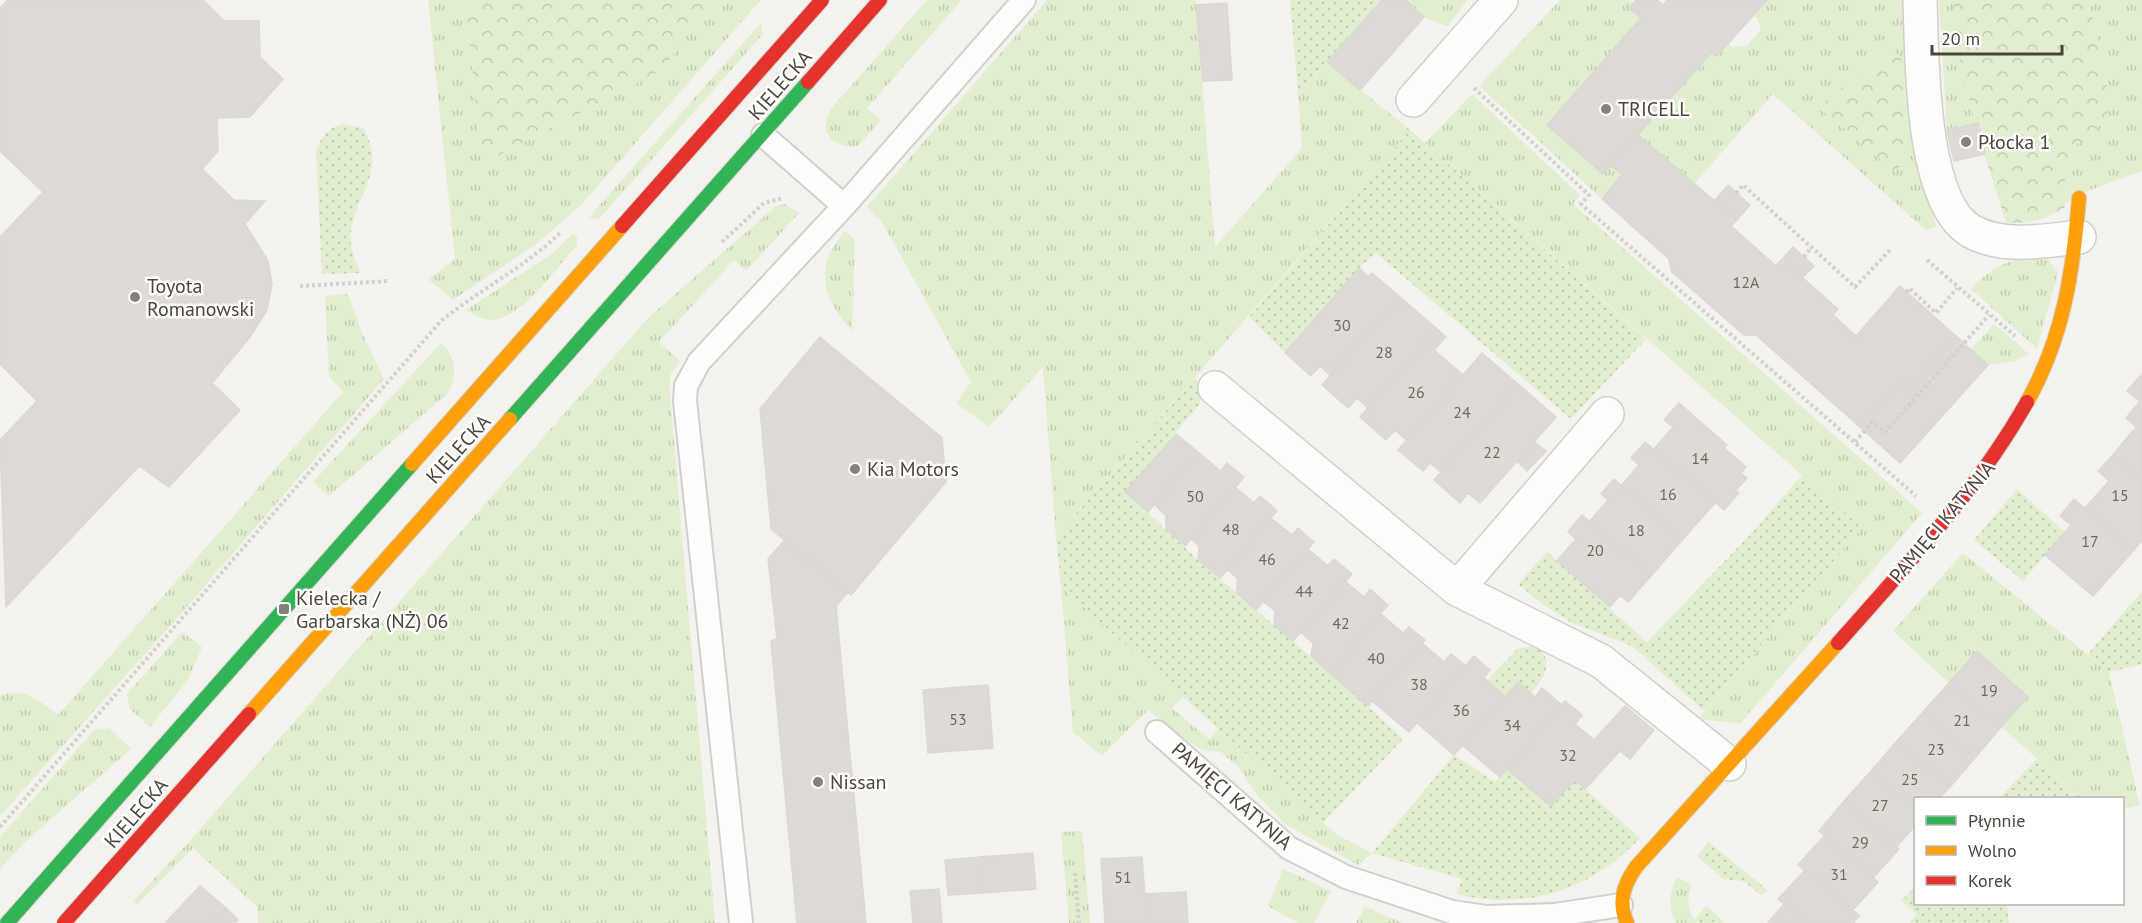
<svg xmlns="http://www.w3.org/2000/svg" width="2142" height="923" font-family="'PT Sans',sans-serif">
<defs>
<pattern id="grass-tufts" width="24" height="20" patternUnits="userSpaceOnUse" patternTransform="scale(1.5)"><rect width="24" height="20" fill="#e1eecf"/><path d="M3 7l-1-3M5 7V3M7 7l1-3M15 17l-1-3M17 17v-4M19 17l1-3" fill="none" stroke="#c3cdb2"/></pattern>
<pattern id="forest-crowns" width="20" height="18" patternUnits="userSpaceOnUse" patternTransform="scale(1.5)"><rect width="20" height="18" fill="#e1eecf"/><path d="M2 6a3 3 0 1 1 6 0M12 15a3 3 0 1 1 6 0" fill="none" stroke="#c3cdb2"/></pattern>
<pattern id="garden-dots" width="8" height="8" patternUnits="userSpaceOnUse" patternTransform="scale(1.5)"><rect width="8" height="8" fill="#e1eecf"/><path d="M2 2h.1M6 6h.1" fill="none" stroke="#c3cdb2" stroke-width="1.8" stroke-linecap="round"/></pattern>
</defs>
<rect width="100%" height="100%" fill="#f4f2ee"/>
<path fill="url(#grass-tufts)" d="M428 0H465L482 164 662 70 710 0H761L581 205 535 245 453 300 428 279 455 259Z
M927 0H962L867 108 881 120 857 147C833 147 818 135 830 110Z
M1047 0H1196L1215 247 1302 148 1298 93 1327 62 1410 130 1056 537 1043 367 989 427 956 403 971 382 882 222 867 207Z
M1405 0H1468L1447 26 1424 17Z
M1560 0H1629L1633 3 1629 8 1641 18 1547 125 1603 174 1611 165 1622 175 1602 199 1479 86Z
M1767 0H1905L1913 125 1936 227 1926 230 1773 94 1695 183 1638 135 1712 52 1729 43 1732 47 1747 46 1761 29 1758 20 1754 15Z
M1939 0H2142V171L2074 196 2055 213 2042 219 2024 223H2006L1978 123 1947 130Z
M761 23 763 34 599 219 589 217Z
M1472 94 1580 195 1573 204 1922 513 1740 724 1698 719 1862 528 1425 143Z
M785 204 799 213 746 271 734 260 659 342 680 361 671 374 669 383 715 923H258L257 907 193 848 136 906 134 900 188 843 647 319 776 206Z
M845 231 855 240 852 331C822 298 813 267 845 231Z
M573 234 577 237V245C557 267 523 318 492 320 482 320 474 314 466 310L550 255Z
M2033 256 2047 258 2058 273 2037 349 1971 289C1989 269 2007 260 2033 256Z
M348 294 363 335 384 379 164 633 0 816V696C23 685 41 702 58 715L343 392 329 376 325 296Z
M1994 324 2029 354 2015 361 1988 365 1971 349Z
M441 343C457 358 457 375 448 393L329 496 313 482Z
M1963 553 2109 672 2140 805 2123 809 2122 798H2082L2001 727 2028 697 1977 652 1949 683 1893 631Z
M1061 587 1183 697 1172 708 1209 739 1218 729 1337 835 1372 853 1358 865 1285 824 1259 797 1237 766 1221 752 1203 750 1192 744 1148 710 1102 756 1073 732Z
M182 632 202 647 188 680 150 727 130 709 127 694Z
M109 728 131 749 24 843 0 869V837L94 730Z
M1082 831 1090 923H1069L1061 832Z
M1283 869 1331 891 1314 923H1298L1268 906Z
M1677 877 1692 885C1686 898 1687 912 1697 923H1676C1668 908 1669 892 1677 877Z
M1365 907 1403 923H1356Z"/>
<path fill="url(#forest-crowns)" d="M465 0H710V2L662 70 482 164Z
M1952 0H2089L2111 107 2097 129 2070 150 2065 172V207C2047 219 2028 223 2006 223 1984 151 1957 75 1952 0Z
M1890 50 1901 56 1904 122 1911 151 1895 172 1818 107Z"/>
<path fill="url(#garden-dots)" d="M1290 0H1382L1298 93Z
M343 124 363 128C388 171 356 192 351 232 349 246 355 261 361 273L322 274 316 152C321 137 327 128 343 124Z
M1410 130 1646 339 1571 419 1376 253 1359 268 1285 353 1249 317Z
M1195 378 1202 394 1199 405 1125 492 1198 560 1368 706 1403 739 1323 823 1061 587 1056 537Z
M1802 475 1862 528 1704 711 1632 646 1572 623 1545 606 1518 584 1547 552 1647 642 1750 535Z
M2017 489 2065 532 2023 581 1974 540Z
M2142 591V664L2109 672 2088 654Z
M1533 646 1542 650C1552 668 1543 679 1531 693L1518 682 1505 696 1487 681 1517 649Z
M1454 755 1495 782 1507 769 1551 806 1575 780 1640 838C1593 889 1525 912 1457 894L1462 879 1372 853Z
M2037 759 2082 798H1999Z
M1709 842 1767 890 1762 896 1744 881 1723 879 1697 856Z
M1915 887 1916 904H2007L2009 923H1910L1917 914 1901 901Z
M1706 906 1725 923H1697L1694 920Z"/>
<path fill="#dedbd6" stroke="#dcd9d4" stroke-width="1.5" d="M8 0H203L224 21H259L260 57 283 79 250 117 217 118 218 151 202 169 234 200 265 201 245 224 268 261 272 284 267 310 250 337 212 383 240 410 169 487 139 466 6 607 0 440 37 401 0 364V237L43 192 0 151V8Z
M1382 0H1405L1424 17 1360 90 1327 62Z
M1636 0H1657L1663 5 1667 0H1767L1717 56 1712 52 1603 174 1547 125 1641 18 1629 8Z
M1227 3 1232 80 1203 81 1196 5Z
M1978 123 1985 154 1954 161 1947 130Z
M1638 135 1737 220 1731 226 1776 266 1782 271 1787 264 1838 309 1833 315 1856 336 1900 286 1956 336 1909 389 1901 381 1860 427 1756 335H1744L1671 271 1669 259 1602 199 1622 175 1611 165Z
M1728 185 1750 205 1737 220 1715 200Z
M1793 247 1814 266 1802 278 1787 264 1782 271 1776 266Z
M1359 268 1369 277 1372 273 1400 297 1330 375 1320 366 1311 376 1285 353Z
M1400 297 1437 329 1368 408 1357 398 1348 408 1322 385Z
M1437 329 1446 337 1434 350 1463 375 1406 440 1395 430 1386 440 1360 417Z
M1956 336 1988 365 1900 463 1860 427 1901 381 1909 389Z
M820 337 942 438 946 482 851 595 771 529 760 409Z
M1482 353 1518 384 1441 472 1430 463 1423 471 1398 450Z
M2142 374V403L2127 391Z
M1518 384 1556 417 1480 503 1468 493 1460 503 1434 480Z
M2140 401 2142 403V481L2112 456 2136 427 2126 418Z
M1679 403 1727 445 1724 448 1746 467 1741 473 1747 478 1736 490 1739 493 1724 510 1654 449 1673 427 1664 420Z
M1176 434 1198 452 1148 512 1125 492Z
M1534 442 1546 451 1527 471 1517 461Z
M1645 442 1715 503 1683 539 1621 486 1639 465 1631 458Z
M1198 452 1221 471 1227 463 1244 477 1185 546 1166 529V516L1155 505Z
M2112 456 2142 481V540L2134 550 2085 508 2109 481 2098 471Z
M1614 479 1683 539 1651 576 1590 521 1608 500 1601 494Z
M1235 487 1254 503 1260 496 1277 511 1220 578 1198 560 1199 546 1191 539Z
M2074 499 2134 550 2093 596 2045 555 2071 525 2060 516Z
M1582 515 1651 576 1628 602 1620 595 1610 607 1557 561 1576 539 1568 532Z
M1271 518 1292 535 1298 528 1314 542 1256 610 1237 593V578L1227 569Z
M784 541 848 592 836 606 866 923H797L771 641 777 639 768 559Z
M1308 549 1328 566 1334 559 1352 574 1293 641 1274 625 1275 611 1263 601Z
M1345 581 1364 597 1370 589 1388 605 1330 673 1311 656 1313 643 1301 633Z
M1381 614 1403 633 1409 627 1425 640 1368 706 1330 673Z
M1422 643 1444 662 1451 654 1466 666 1409 732 1372 701Z
M1977 651 2028 697 2001 727 1949 683Z
M1474 656 1490 670 1484 678 1505 696 1454 755 1417 723Z
M1518 682 1535 697 1542 688 1562 705 1500 777 1462 745Z
M1949 683 2001 727 1975 758 1923 712Z
M988 685 993 748 928 753 923 690Z
M1565 701 1582 715 1575 724 1594 740 1625 706 1654 730 1630 759 1620 751 1585 789 1575 780 1551 806 1507 769Z
M1923 712 1975 758 1950 787 1897 741Z
M1897 741 1950 787 1939 798H1916V810L1871 771Z
M1871 771 1916 810V825L1896 847 1845 800Z
M1845 800 1899 849 1873 878 1819 831Z
M1824 836 1878 882 1853 910 1798 865Z
M1033 853 1036 889 983 893 980 857Z
M980 857 983 893 948 895 945 860Z
M1142 857 1147 923H1105L1101 859Z
M1805 870 1860 916 1853 923H1807L1778 899Z
M200 886 226 908 211 923H165Z
M939 889 942 923H913L910 891Z
M1186 892 1188 923H1147L1145 894Z
M1784 904 1807 923H1768Z
M226 908 238 920 234 923H211Z"/>
<g fill="none" stroke-linecap="round" stroke-linejoin="round">
<g stroke="#d2d0cb" stroke-width="26">
<path id="lane" d="M763 135 844 206
M1157 732 1289 848 1346 877 1452 912 1486 917 1555 915 1621 905
M741 923 685 401 686 386 699 362 844 206 1024 0"/>
</g>
<g stroke="#d2d0cb" stroke-width="36">
<path id="street" d="M1920 0C1922 54 1920 202 1971 231 2002 249 2046 241 2079 237
M1413 100 1501 0
M1215 388 1457 589 1601 661 1729 764
M1457 589 1607 414"/>
</g>
<g stroke="#d3cfc5" stroke-width="16">
<path id="fast" d="M510 419 808 82
M7 923 412 464"/>
</g>
<g stroke="#d3cfc5" stroke-width="16">
<path id="slow" d="M2027 402C2064 336 2073 272 2079 198
M412 464 622 226
M249 714 510 419
M1627 923C1618 902 1623 886 1636 867L1838 643"/>
</g>
<g stroke="#d3cfc5" stroke-width="16">
<path id="jam" d="M808 82 880 0
M622 226 822 0
M1838 643C1906 566 1976 492 2027 402
M64 923 249 714"/>
</g>
<path stroke="#d3d2cc" stroke-width="4" stroke-dasharray="3 3" stroke-linecap="butt" d="M1474 88 1589 195 1581 204 1916 496
M1736 193 1743 185 1855 287 1891 249
M722 242 764 203 783 198
M1804 257 1811 248
M1927 260 2015 336
M300 286 389 281
M1907 292 1909 288 1936 313 1957 288
M1855 442 1872 422 1885 432 1989 315
M0 827 441 321C479 290 525 267 560 233
M1075 873 1079 923"/>
<use href="#lane" stroke="#fdfdfc" stroke-width="22"/>
<use href="#street" stroke="#fdfdfc" stroke-width="33"/>
<use href="#fast" stroke="#30b455" stroke-width="14"/>
<use href="#slow" stroke="#ff9f0a" stroke-width="14"/>
<use href="#jam" stroke="#e5322d" stroke-width="14"/>
</g>
<g fill="#868178" stroke="#fff" stroke-width="2">
<circle cx="1606" cy="109" r="6"/>
<circle cx="1966" cy="142" r="6"/>
<circle cx="135" cy="297" r="6"/>
<circle cx="855" cy="469" r="6"/>
<rect x="278" y="603" width="12" height="12" rx="3"/>
<circle cx="818" cy="782" r="6"/>
</g>
<g text-anchor="middle" stroke-width="5" stroke-linejoin="round" paint-order="stroke">
<g font-size="16" fill="#706a61">
<text x="1746" y="288">12A</text>
<text x="1342" y="331">30</text>
<text x="1384" y="358">28</text>
<text x="1416" y="398">26</text>
<text x="1462" y="418">24</text>
<text x="1492" y="458">22</text>
<text x="1700" y="464">14</text>
<text x="1668" y="500">16</text>
<text x="2120" y="501">15</text>
<text x="1195" y="502">50</text>
<text x="1231" y="535">48</text>
<text x="1636" y="536">18</text>
<text x="2090" y="547">17</text>
<text x="1595" y="556">20</text>
<text x="1267" y="565">46</text>
<text x="1304" y="597">44</text>
<text x="1341" y="629">42</text>
<text x="1376" y="664">40</text>
<text x="1419" y="690">38</text>
<text x="1989" y="696">19</text>
<text x="1461" y="716">36</text>
<text x="958" y="725">53</text>
<text x="1962" y="726">21</text>
<text x="1512" y="731">34</text>
<text x="1936" y="755">23</text>
<text x="1568" y="761">32</text>
<text x="1910" y="785">25</text>
<text x="1880" y="811">27</text>
<text x="1860" y="848">29</text>
<text x="1839" y="880">31</text>
<text x="1123" y="883">51</text>
</g>
<g font-size="20" fill="#4b4439" stroke="#fff">
<text transform="translate(780 85) rotate(-49)" y="7">KIELECKA</text>
<text transform="translate(458 449) rotate(-48)" y="7">KIELECKA</text>
<text transform="translate(1942 522) rotate(-50)" y="7">PAMIĘCI KATYNIA</text>
<text transform="translate(1232 796) rotate(41)" y="7">PAMIĘCI KATYNIA</text>
<text transform="translate(136 813) rotate(-49)" y="7">KIELECKA</text>
</g>
<g font-size="20" fill="#4b4439" stroke="#fff" text-anchor="start">
<text x="1618" y="116">TRICELL</text>
<text x="1978" y="149">Płocka 1</text>
<text x="147" y="293">Toyota<tspan x="147" dy="23">Romanowski</tspan></text>
<text x="867" y="476">Kia Motors</text>
<text x="296" y="605">Kielecka /<tspan x="296" dy="23">Garbarska (NŻ) 06</tspan></text>
<text x="830" y="789">Nissan</text>
</g>
</g>
<rect x="1914" y="797" width="210" height="108" fill="#ffffff" stroke="#b7b4b0" stroke-width="1.5"/>
<rect x="1926" y="816" width="30" height="9" fill="#30b455" stroke="#b7b4b0" stroke-width="1.5"/>
<text x="1968" y="827" font-size="18" fill="#4b4439">Płynnie</text>
<rect x="1926" y="846" width="30" height="9" fill="#ff9f0a" stroke="#b7b4b0" stroke-width="1.5"/>
<text x="1968" y="857" font-size="18" fill="#4b4439">Wolno</text>
<rect x="1926" y="876" width="30" height="9" fill="#e5322d" stroke="#b7b4b0" stroke-width="1.5"/>
<text x="1968" y="887" font-size="18" fill="#4b4439">Korek</text>
<path d="M1932 45v9h130v-9" fill="none" stroke="#4b4439" stroke-width="3"/>
<text x="1941" y="45" font-size="18" fill="#4b4439" stroke="#ffffff" stroke-width="4.5" paint-order="stroke">20 m</text>
</svg>
